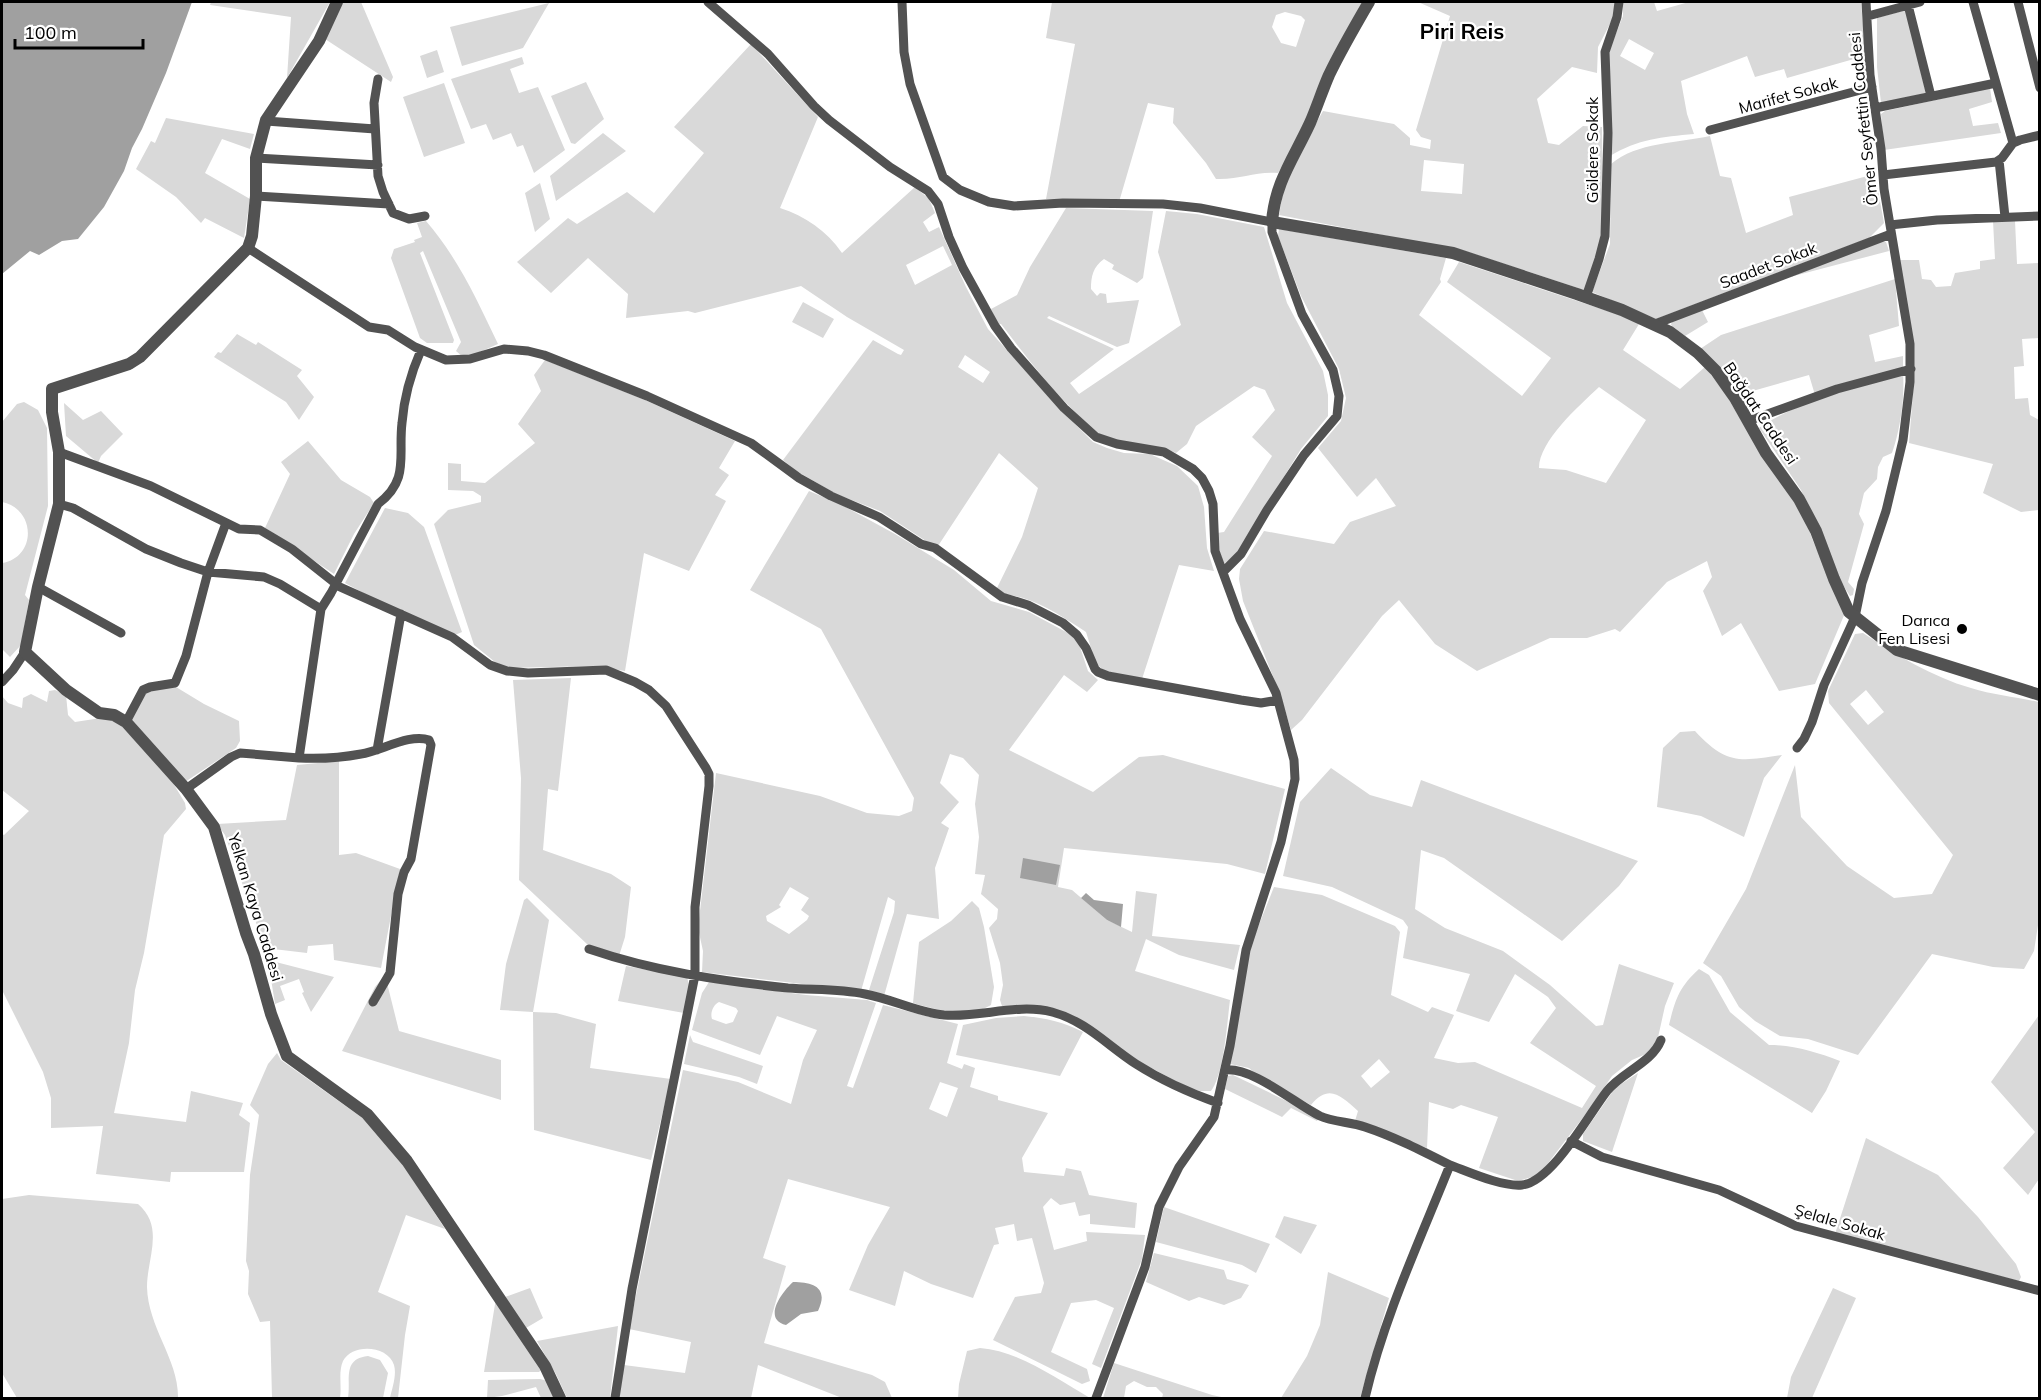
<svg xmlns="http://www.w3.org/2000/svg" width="2041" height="1400" font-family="Mulish,sans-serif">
<rect width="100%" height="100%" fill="#fff"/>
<path fill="#d9d9d9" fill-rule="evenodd" d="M211 2H330L287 78 291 17 210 5Z
M343 2H361L393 77 391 82 325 39Z
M1052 2H1363L1300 135 1278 173C1255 171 1240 180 1216 179L1206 163 1173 123 1174 108 1148 103 1119 202 1046 199 1075 44 1046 38ZM1285 12 1301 16 1305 20 1296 47 1281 43 1272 27 1276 15Z
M1418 2H1615L1613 18 1598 47 1597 73 1572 67 1537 99 1548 143 1559 145 1583 126 1602 127C1602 180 1610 242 1584 290L1465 251 1279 215 1286 176 1323 111 1394 124 1410 138V145L1430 149 1431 140 1421 137 1416 130 1450 16ZM1424 160 1464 164 1462 194 1421 191Z
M1623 2H1654L1657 11 1689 2H1861L1868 84 1866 85 1861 57 1787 78 1784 69 1755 77 1747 56 1681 81 1687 114 1694 134C1662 137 1638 139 1610 156L1608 53 1623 16ZM1629 39 1654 53 1645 70 1620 56Z
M549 3 523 48 462 66 450 27Z
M1906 10 1926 93 1881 103 1877 67V18Z
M751 44 818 117 780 208C805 216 827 231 842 253L915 187 929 199 935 213 923 222 929 232 939 227 966 287 988 329 1059 408 1093 442 1107 448 1124 453 1150 454 1161 459 1177 466 1198 486 1204 507 1207 548 1214 571 1179 565 1142 679 1105 671 1096 664 1086 632C1066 619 1046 605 1023 598 1013 595 1005 595 996 590L1022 537 1038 488 999 453 938 546 929 543 880 511 836 494 795 470 783 460 873 340 898 354 901 355 904 350 847 317 801 286 695 313 688 311 626 318 628 294 588 258 551 293 517 262 568 218 577 224 627 192 654 213 704 153 674 127ZM943 246 952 265 915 285 906 265ZM965 355 990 372 983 383 958 367Z
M437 50 444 72 427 78 420 56Z
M522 57 524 64 510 69 519 93 538 87 565 150 534 173 523 145 517 147 511 133 493 140 486 124 471 129 451 79Z
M586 82 604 119 575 144 571 143 551 96Z
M444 83 465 143 424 157 403 97Z
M1990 88 1992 102 1969 109 1973 126 1998 123 2001 133 1884 150 1881 114 1885 111Z
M166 118 254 134 250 149 222 139 205 173 250 199 244 238 205 218 201 223 176 197 136 169 151 141 155 143Z
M603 133 626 151 556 201 550 176Z
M1710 136 1720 176 1731 178 1746 233 1793 215 1789 197 1875 174 1884 223 1869 238 1656 319 1592 292 1610 244 1611 164C1637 142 1678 143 1710 136Z
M540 183 550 219 535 232 525 193Z
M1066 208 1153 211 1143 278 1137 283 1112 269 1114 265 1104 259C1093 267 1091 276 1091 289L1097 296 1100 293 1106 294 1107 303 1139 300 1129 343 1117 347 1049 316 1047 318 1114 349 1070 383 1079 394 1181 325 1158 252 1166 211 1197 214 1264 227 1287 303 1323 371 1328 395V416L1301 449 1237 553 1224 564 1219 550 1217 533 1224 532 1272 456 1252 437 1275 410 1265 390 1254 386 1196 426 1187 444 1176 453C1152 441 1124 447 1100 435 1090 429 1081 418 1073 410 1046 383 1024 354 1001 324H998L991 309 1017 295 1030 267Z
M426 221C458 258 477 300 498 344L471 356 463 357 456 351 461 342 423 251 420 253 454 340 453 343H427L420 338 391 258 394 249 415 242 414 240 422 237 417 223Z
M1993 221H2015L2017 264 2039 263V338L2022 339 2024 366 2014 367 2015 399 2028 398 2030 415 2039 420V510L2021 512 1983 493 1993 464 1909 443 1914 380 1900 260H1919L1922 279 1931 280 1936 287 1951 286 1955 273 1980 269V261L1995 259Z
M1279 229 1446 258 1440 279 1441 282 1419 315 1522 396 1551 358 1447 282 1459 262 1629 318 1639 324 1623 350 1680 389 1705 367 1725 393 1761 454 1802 510 1813 541 1845 613 1815 684 1779 691 1741 623 1722 636 1703 591 1712 577 1707 561 1667 582 1620 632 1615 629 1587 638H1550L1477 671 1435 644 1399 600 1382 616 1302 720 1291 730 1280 694 1243 601 1239 579 1240 569 1264 531 1334 544 1350 522 1396 506 1376 478 1357 497 1318 448 1341 421 1346 398 1339 369 1301 296 1278 236ZM1599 387 1646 420 1606 483 1566 470 1539 468C1539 441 1579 406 1599 387Z
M1880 241 1886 242 1889 251 1790 277Z
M1895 279 1899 326 1869 335 1875 362 1903 356V368L1815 395 1809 375 1742 394 1749 407 1746 408 1700 349 1721 335Z
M803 302 834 319 823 338 792 322Z
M1702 310 1708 322 1685 336 1671 325 1672 321Z
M237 334 256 345 258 342 302 370 297 376 314 397 299 420 286 402 214 357 218 352 221 353Z
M545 360 645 400 735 441 719 468 729 475 715 495 726 501 689 571 644 553 625 671 593 666 508 668 495 662 474 645 434 524 448 510 481 502V496L473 491 448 490V463L461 464V481L485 483 535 443 518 424 541 391 534 375Z
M1903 373C1905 399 1900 430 1892 453L1883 457 1878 467 1877 479 1864 493 1859 514 1864 524 1848 582 1854 589 1853 595 1850 596 1841 582 1822 535 1801 490 1759 428C1795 402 1860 387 1903 373Z
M24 402 38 410 47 428 48 506 25 595 29 600 21 645 10 657 2 649V563C37 557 36 509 2 502V422L17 404Z
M64 403 83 420 101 411 123 434 101 456 98 463 66 436Z
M308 441 341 480 370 497 374 503 354 534 334 574 265 528 290 474 281 462Z
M809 491 840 504 895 534 954 570 991 601 1029 612 1068 633 1078 641 1088 671 1098 680 1087 692 1064 675 1009 750 1093 792 1139 757 1163 755 1285 789 1265 874 1227 864 1064 848 1058 887 1072 890 1107 920 1132 932 1136 891 1157 894 1152 936 1240 945 1234 970 1179 955 1146 939 1135 971 1230 1000C1227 1023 1224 1074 1211 1091H1200L1189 1088 1140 1062 1069 1015 1008 1008 1002 1006 1000 1000 1003 985 1000 963 989 928 997 919 998 909 981 894 985 875 975 874 979 837 975 804 979 775 963 758 950 754 940 783 959 802 941 823 949 828 935 868 939 919 907 914 884 996 871 993 869 990 894 912 895 901 888 897 861 991 702 972 703 951 698 928 716 773 820 796 867 813 899 816 912 811 914 798 821 629 750 590ZM790 887 809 898 801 910 809 916 807 920 789 934 767 921 766 916 781 907 779 905Z
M385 508 408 513 424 527 462 632 455 635 380 602 345 583Z
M1863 633C1897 655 1932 677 1971 688 1993 695 2017 697 2039 702L2040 912 2034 951 2024 969 1993 967 1932 954 1858 1055 1808 1039 1780 1036 1755 1021 1739 1007 1721 976 1703 963 1746 889 1795 765 1801 817 1847 866 1894 898 1932 894 1953 855 1829 703 1828 691 1855 634ZM1866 690 1884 712 1868 725 1850 704Z
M571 678 558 791 548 789 543 850 611 874 631 887 625 937 619 956 588 945 519 880 521 778 513 680Z
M176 687 204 704 239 721 240 741 236 748 185 782 130 721 146 693 151 690Z
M55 690 66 695 68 715 75 722 101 718 117 721 170 778 185 803 186 809 164 835 144 953 135 990 129 1043 114 1113 186 1122 191 1091 243 1103 239 1115 250 1123 244 1172H171L170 1182 96 1174 103 1126 51 1128V1098L43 1072 2 990V834L4 835 29 811 2 790V696L8 703 22 708 23 698 31 694 47 702 49 691Z
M1695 731C1726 764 1738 762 1782 755L1764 778 1744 837 1701 816 1657 807 1663 748 1680 732Z
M339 761V855L356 853 400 869 381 968 334 960 333 944 308 946 307 953 265 948 225 835 217 824 286 820 297 765Z
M1331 768 1370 795 1412 807 1421 780 1638 861 1619 886 1562 941 1444 858 1421 850 1415 909 1445 928 1503 951 1550 985 1596 1026 1603 1025 1619 964 1674 983 1665 1006 1657 1042 1646 1054 1632 1060 1612 1076 1588 1111 1539 1175 1518 1181 1479 1168 1498 1117 1461 1105 1453 1109 1429 1102 1427 1148 1355 1121 1358 1111C1341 1096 1329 1083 1311 1105L1258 1076 1249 1068 1230 1064 1248 952 1274 887 1322 895 1395 926 1400 932 1391 995 1428 1012 1432 1007 1454 1015 1434 1058 1458 1063 1475 1062 1582 1108 1596 1086 1530 1043 1556 1008 1548 997 1515 974 1489 1022 1456 1011 1470 974 1403 958 1408 927 1403 920 1332 887 1283 876 1300 802ZM1379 1059 1390 1072 1371 1088 1361 1076Z
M527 898 549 920 533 1012 556 1013 596 1024 590 1068 671 1079 651 1160 534 1130 533 1012 500 1010 506 964 524 900Z
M972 901 979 908 984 927 994 987 991 1005C968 1019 937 1010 913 1003L919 942 951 921Z
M268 960 334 977 311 1012 302 993 304 992 299 979 280 986 285 1000 275 1004Z
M626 966 687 977 689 985 684 1013 618 1001Z
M1699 969 1709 975 1730 1012 1769 1045C1794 1045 1816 1052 1840 1061L1826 1091 1812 1113 1669 1025C1675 1000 1679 987 1699 969Z
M385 975 399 1031 501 1060V1100L342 1051 375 987Z
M709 982 806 995 867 1000 876 1003 847 1086 853 1088 883 1005 958 1024 947 1063 962 1069 964 1064 975 1068 970 1087 998 1096V1100L1048 1113 1022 1158 1024 1172 1064 1176 1066 1168 1081 1171 1089 1195 1137 1203 1135 1228 1090 1224V1214L1079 1216 1075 1202 1060 1205 1051 1198 1043 1207 1054 1250 1087 1241 1086 1232 1145 1235 1142 1259 1101 1368 1092 1364 1114 1308 1096 1300 1071 1303 1051 1352 1087 1369 1090 1381 1082 1384 993 1340 1015 1297 1041 1293 1044 1283 1032 1238 1017 1241 1014 1224 995 1228 999 1244 994 1245 973 1298 931 1284 904 1271 895 1306 849 1290 868 1245 890 1207 788 1179 763 1258 786 1266 764 1343 872 1375 885 1382 892 1398H842L758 1365 751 1398H619L624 1365 685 1373 691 1342 629 1329 683 1070 738 1082 791 1104 803 1060 817 1030 777 1016 760 1055 692 1030 702 993ZM719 1002 736 1008 738 1011 733 1022 726 1024 712 1019C710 1013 713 1005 719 1002ZM940 1082 958 1088 947 1117 929 1109Z
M2039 1015V1179L2028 1195 2003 1168 2035 1132 1991 1082Z
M1024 1016C1046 1018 1063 1022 1083 1032L1060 1076 956 1055 963 1025 996 1018Z
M690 1035 693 1042 763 1066 757 1084 739 1077 684 1064Z
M277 1053 281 1060 368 1122 402 1163 445 1229 406 1215 378 1292 410 1306 405 1335 398 1398H390C392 1389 397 1375 394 1365 388 1345 352 1343 343 1361 338 1372 342 1387 340 1398H272L270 1321 260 1322 248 1294 249 1271 246 1261 250 1175 259 1115 250 1105 268 1064Z
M1638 1073 1612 1152 1583 1141V1134L1615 1088Z
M1233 1075 1293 1104 1318 1119 1317 1121 1291 1108 1282 1117 1225 1089 1228 1076Z
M1866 1138 1938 1175 1978 1217 2016 1264 2021 1277 2019 1281 1835 1234Z
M29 1195 138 1204C165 1227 147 1258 147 1287 148 1328 179 1360 178 1398H17L2 1373V1199Z
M1164 1207 1270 1244 1256 1273 1242 1265 1156 1242Z
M1284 1216 1317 1225 1301 1254 1275 1237Z
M1154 1253 1224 1270 1227 1279 1249 1285 1241 1298 1224 1305 1199 1297 1189 1301 1146 1282Z
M1328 1272 1389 1298 1360 1398H1281L1307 1356 1320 1325Z
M530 1288 543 1318 526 1328 505 1297Z
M1833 1288 1856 1298 1812 1398H1787L1791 1377Z
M496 1298 542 1369 539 1372H484Z
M618 1326 610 1398H567L556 1374 537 1341Z
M980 1348C1019 1351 1057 1379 1090 1398H958L959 1384 967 1351Z
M368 1356 380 1360 388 1373 383 1398H348C351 1379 342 1359 368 1356Z
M1114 1363 1212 1395 1226 1398H1162L1163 1394 1156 1387H1147L1134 1381 1126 1386 1124 1398H1103Z
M540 1379 548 1381 557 1398H541L536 1387 502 1396 487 1398 488 1380Z"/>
<path fill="#a0a0a0" d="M2 2H192L166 73 142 129 132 148 124 171 104 207 78 239 62 241 39 255 30 251 2 274Z
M1023 858 1060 865 1056 885 1020 878Z
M1086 893 1094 900 1123 904 1121 927 1107 920 1081 898Z
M793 1282C814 1282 829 1288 818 1311L801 1314 786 1325C762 1319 782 1292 793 1282Z"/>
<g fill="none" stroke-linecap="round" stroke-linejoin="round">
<path stroke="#525252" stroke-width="9" d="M708 2 768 54 814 106 829 120 890 167 928 191 938 204 949 237 963 268 995 326 1011 348 1064 408 1096 437 1117 444 1164 452 1193 469 1202 478 1209 491 1213 504 1215 551 1240 619 1276 693 1294 760 1295 779 1281 842 1246 950 1230 1046 1214 1117 1179 1167 1159 1207 1145 1267 1096 1398
M902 2 904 52 910 84 943 177 960 190 989 202 1014 206 1063 203 1163 204 1200 208 1272 222V232L1302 314 1333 370 1339 396 1337 416 1304 455 1267 510 1241 554 1223 572
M2018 2 2040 88
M1908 5 1931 96
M1868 16 1920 2
M378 79 374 103 378 176 383 192 393 213 409 219 425 216
M1875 108 1996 83
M266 121 375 129
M1710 130 1872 87
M2013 143 2020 140 2040 135
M256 158 378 165
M1999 160 2005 217
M1883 175 1996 162 2002 158 2013 143 1973 2
M256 196 389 204
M1890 225 1937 220 2040 216
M248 248 369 327 388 330 415 347 446 360 470 359 504 349 528 351 544 355 647 396 751 443 799 478 831 496 879 517 921 544 935 548 1002 597 1028 605 1063 623 1077 635 1086 648 1095 669 1098 672 1108 676 1241 700 1261 703 1278 700
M1586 297 1599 259 1605 236 1608 133 1605 52 1617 17 1619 2
M1655 324 1891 234
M1748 421 1837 389 1911 369
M59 452 151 486 239 529 260 530 292 549 340 587 452 637 490 665 507 671 528 673 606 670 635 682 649 690 666 706 706 768 709 774V786L695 907V975L632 1289 615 1398
M59 504 73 508 146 549 181 563 208 572 264 577 280 584 321 609
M38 587 121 633
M2 682 13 670 25 652
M126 722 143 690 150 687 175 683 186 656 208 572 226 523
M1797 748 1804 739 1812 722 1824 685 1855 617 1862 583 1886 511 1903 440 1910 382V344L1884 189 1881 149 1870 75 1866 2
M377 750 401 614
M299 758C320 759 340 758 361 754 381 751 410 733 429 740L431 745 411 859 404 872 398 894 390 973 373 1002
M186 789 231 757 240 753 299 758 321 609 331 593 378 504C410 480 398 456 402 423 404 397 411 373 421 350
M589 949C653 971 721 981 788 988 814 990 840 989 865 994 892 999 916 1012 944 1015 980 1018 1017 1003 1052 1012 1086 1021 1108 1046 1136 1064 1161 1080 1190 1093 1218 1103
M1225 1070C1253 1067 1294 1103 1320 1116 1333 1122 1351 1122 1365 1127 1395 1137 1422 1151 1450 1165
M1571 1141 1602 1157 1719 1190 1796 1226 2040 1291
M1365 1398C1384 1317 1419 1242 1450 1165 1469 1172 1502 1187 1522 1185 1552 1182 1589 1114 1607 1091 1622 1072 1652 1063 1661 1040"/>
<path stroke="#525252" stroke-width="12" d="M337 2 319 41 266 120 256 158V196L252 236 248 248 140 357 129 364 52 389V412L59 452V504L38 587 25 652 66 690 99 713 114 715 126 722 186 789 214 827 246 933 254 954 271 1014 287 1056 367 1114 407 1161 545 1366 560 1398
M1369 2C1355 26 1341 50 1329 75 1322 91 1317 107 1310 123 1294 158 1275 182 1272 222L1453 253 1577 294 1622 310 1670 332 1698 353 1716 371 1735 398 1766 453 1799 499 1816 531 1834 579 1849 612 1897 650 2040 695"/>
</g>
<circle fill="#000" stroke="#fff" stroke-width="2" cx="1962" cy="629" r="6"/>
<g text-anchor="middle" stroke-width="4.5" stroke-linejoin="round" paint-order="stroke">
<g font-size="16" fill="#000" stroke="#fff">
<text transform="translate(1788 95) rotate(-15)" y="6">Marifet Sokak</text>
<text transform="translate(1863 119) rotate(-96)" y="6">Ömer Seyfettin Caddesi</text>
<text transform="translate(1592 150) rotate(-90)" y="6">Göldere Sokak</text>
<text transform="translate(1768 265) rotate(-21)" y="6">Saadet Sokak</text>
<text transform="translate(1761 413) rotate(56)" y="6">Bağdat Caddesi</text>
<text transform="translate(256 907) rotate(73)" y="6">Yelkan Kaya Caddesi</text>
<text transform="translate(1840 1222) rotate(16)" y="6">Şelale Sokak</text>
</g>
<g font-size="16" fill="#000" stroke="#fff" text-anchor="end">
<text x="1950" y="626">Darıca<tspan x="1950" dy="18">Fen Lisesi</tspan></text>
</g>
<g font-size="22" font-weight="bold" fill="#000" stroke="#fff">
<text x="1462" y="39">Piri Reis</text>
</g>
</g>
<rect width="2041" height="1400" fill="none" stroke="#000000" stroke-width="6"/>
<path d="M15 39v9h128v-9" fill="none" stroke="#000000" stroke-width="3"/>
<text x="24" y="39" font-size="18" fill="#000000" stroke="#ffffff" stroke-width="4.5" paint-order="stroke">100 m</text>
</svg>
